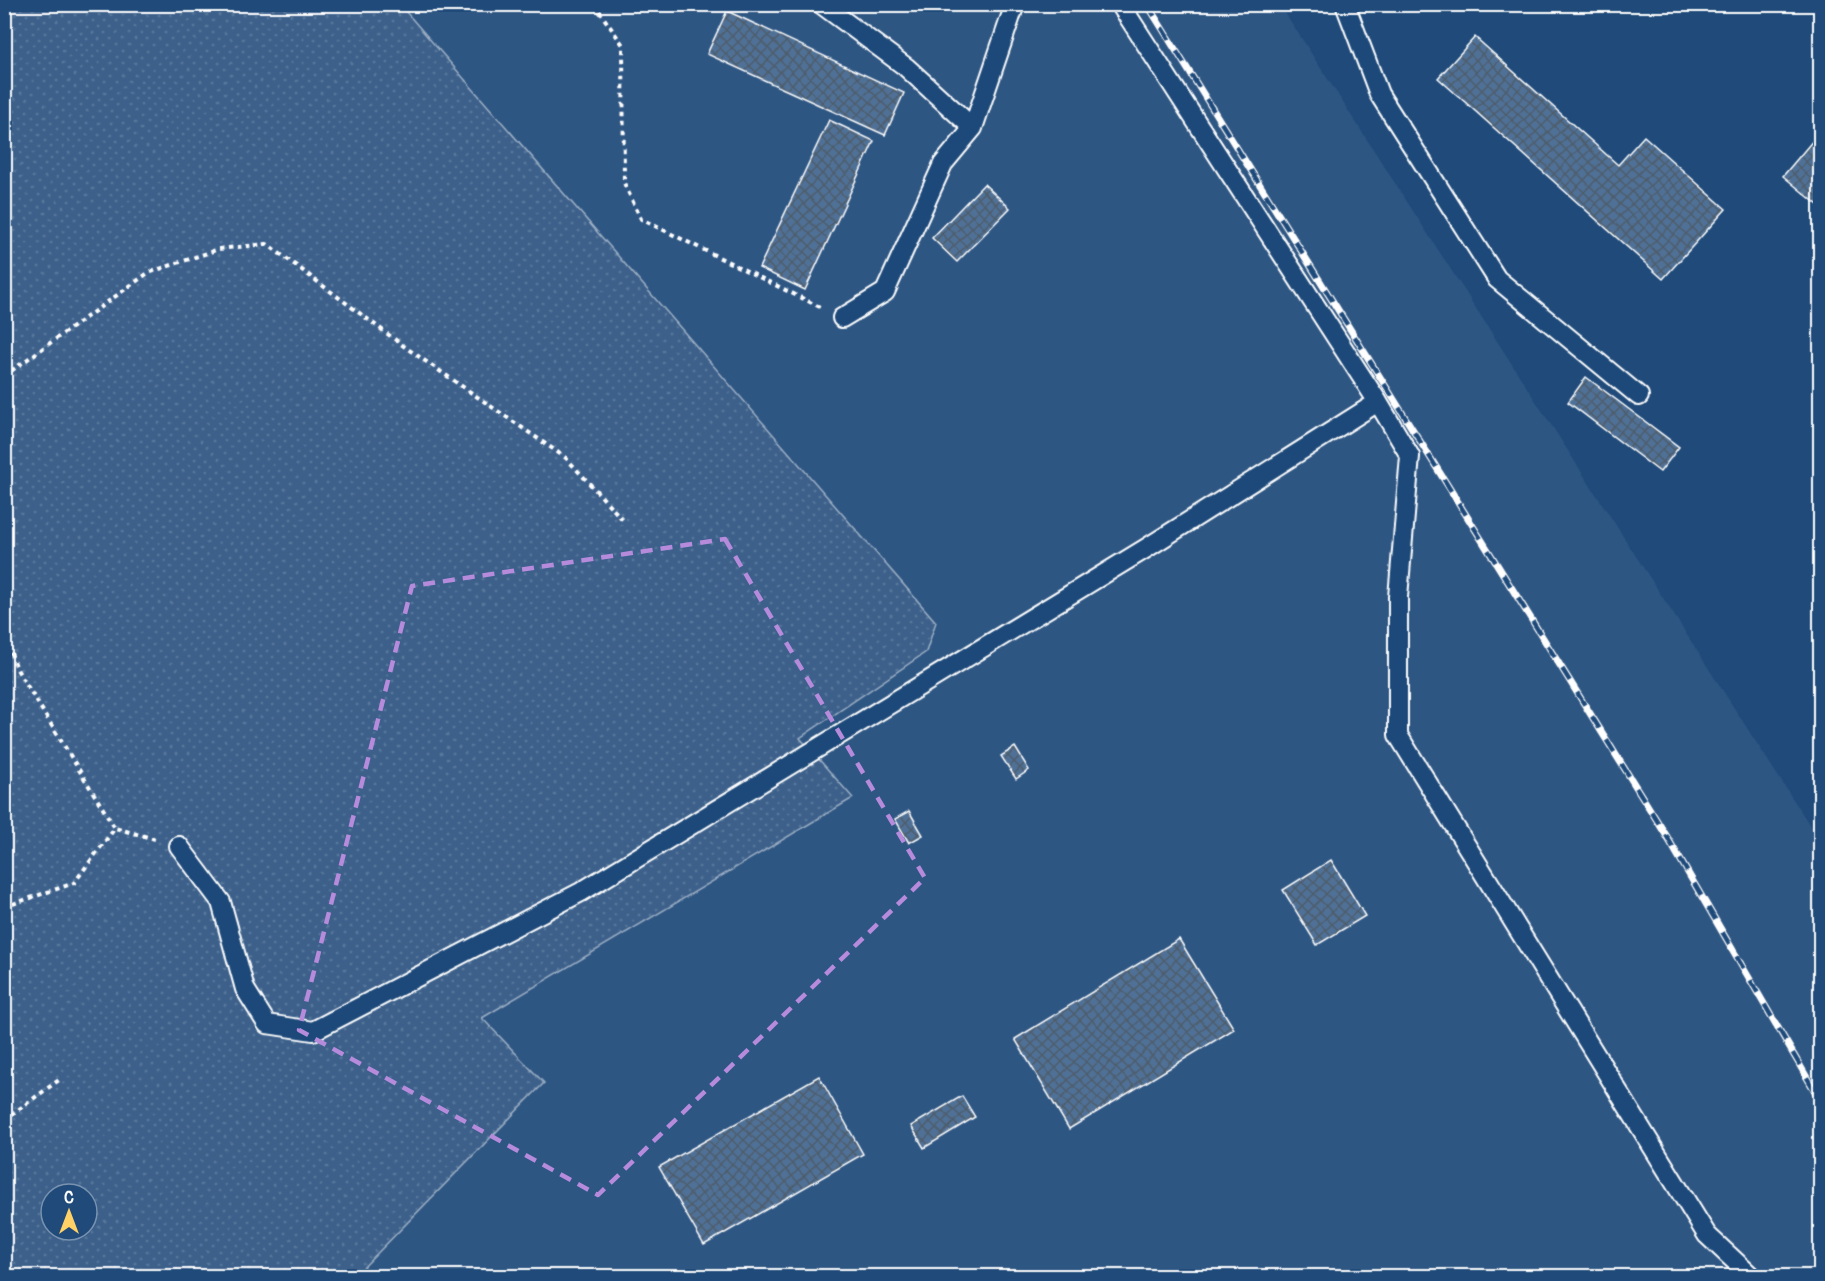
<svg xmlns="http://www.w3.org/2000/svg" width="1825" height="1281" font-family="Pangolin,sans-serif">
<defs>
<pattern id="park-dots" width="8" height="8" patternUnits="userSpaceOnUse" patternTransform="scale(1.5)"><rect width="8" height="8" fill="#3c618b"/><path d="M2 2h.1M6 6h.1" fill="none" stroke="#59799c" stroke-width="1.8" stroke-linecap="round"/></pattern>
<pattern id="building-cross-hatch" width="8" height="8" patternUnits="userSpaceOnUse" patternTransform="scale(1.5)"><rect width="8" height="8" fill="#507197"/><path d="M0 0l8 8M0 8l8-8" fill="none" stroke="#4e5b6a"/></pattern>
</defs>
<rect width="100%" height="100%" fill="#1f4a7a"/>
<filter id="ink" filterUnits="userSpaceOnUse"><feTurbulence type="fractalNoise" baseFrequency=".0167" numOctaves="2"/><feDisplacementMap in="SourceGraphic" scale="12" xChannelSelector="R" yChannelSelector="G"/><feConvolveMatrix kernelMatrix="1 2 1 2 8 2 1 2 1" color-interpolation-filters="sRGB"/></filter>
<g filter="url(#ink)">
<path fill="#2e5683" d="M400 5H1280L1820 841V1276H355L544 1083 481 1018 853 799 800 738 926 652 936 622Z"/>
<path fill="url(#park-dots)" stroke="#9eb0c5" stroke-width="1.5" fill-rule="evenodd" d="M5 5H400L936 622 926 652 800 738 853 798 482 1018 544 1083 355 1276H5ZM51 1194H87V1230H51Z"/>
<path fill="url(#building-cross-hatch)" stroke="#fff" stroke-width="1.5" d="M727 11 904 93 885 135 707 54Z
M1475 37 1618 165 1644 136 1726 209 1663 279 1438 78Z
M829 120 874 141 805 290 759 268Z
M1820 132V202L1818 205 1783 176Z
M984 184 1010 208 957 262 932 238Z
M1586 377 1679 447 1660 472 1568 402Z
M1015 747 1029 770 1016 779 1001 756Z
M909 811 923 835 909 843 895 819Z
M1331 860 1365 916 1317 945 1283 890Z
M1179 939 1234 1029 1069 1129 1015 1039Z
M819 1076 863 1154 704 1245 659 1167Z
M962 1096 975 1117 924 1148 911 1126Z"/>
<g fill="none" stroke-linecap="round" stroke-linejoin="round">
<g stroke="#fff" stroke-width="22">
<path id="lane" d="M821 4 906 67 973 128
M1120 4 1378 402 1410 456 1398 597V735L1707 1235 1751 1276
M1345 4 1379 94 1497 279 1639 396
M842 318 885 292 943 164 973 128 1015 4
M179 846 221 902 245 989 267 1024 313 1031 581 892 1145 549 1378 402"/>
</g>
<path stroke="#fff" stroke-width="4" stroke-dasharray="4.5 4.5" stroke-linecap="butt" d="M594 4 623 45 624 183 641 219 820 307
M4 376 148 273 219 249 267 244 405 347 566 458 624 521
M4 636 18 671 115 828
M4 907 74 883 115 828 155 839
M4 1120 59 1080"/>
<use href="#lane" stroke="#1f4a7a" stroke-width="18"/>
<g stroke="#fff" stroke-width="7">
<path id="rail" d="M1147 4 1666 835 1820 1100"/>
</g>
<use href="#rail" stroke="#1f4a7a" stroke-width="4.5" stroke-dasharray="14" stroke-linecap="butt"/>
</g>
</g>
<path fill="none" stroke="#b68bdc" stroke-width="4.5" stroke-dasharray="12 8" stroke-linejoin="round" d="M725 539 925 878 598 1195 299 1030 412 586Z"/>
<rect width="1825" height="1281" fill="none" stroke="#1f4a7a" stroke-width="24"/>
<rect x="12" y="12" width="1801" height="1257" fill="none" stroke="#fff" stroke-width="2" filter="url(#ink)"/>
<g transform="translate(69 1212)"><circle r="28" fill="#1f4a7a" stroke="#7992af" stroke-width="1.5"/>
<path d="M0-4.5L10 22L0 15L-10 22Z" fill="#ffd166"/>
<text y="-9" font-size="16" font-weight="bold" text-anchor="middle" fill="#ffffff">С</text>
</g>
</svg>
